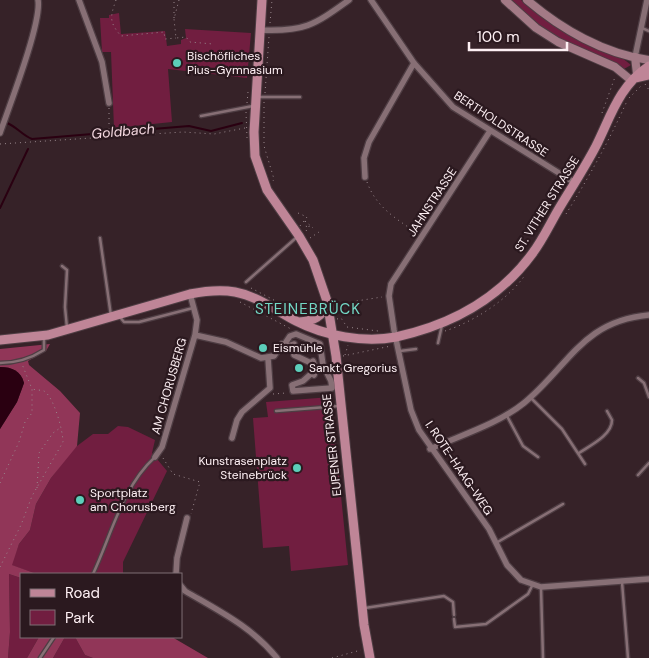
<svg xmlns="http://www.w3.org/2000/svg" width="649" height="658" font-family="'DM Sans',sans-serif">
<rect width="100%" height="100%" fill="#362228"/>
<path fill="#711e40" d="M506 0H521L545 19 572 36 621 57 631 65 624 69 558 39 536 25Z
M119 13 121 34 165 31 167 46 181 44V40L186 38 185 29 251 33 247 78 168 69 172 122 114 128 111 52H102L100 18H109V15Z
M331 397 348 565 291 571 289 546 263 548 253 418 268 417 266 402Z
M118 426 128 427 155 440 152 453 167 471 123 562V574H37L11 565 19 544 30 530 36 504 51 478 73 449 93 434H108Z
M9 574 21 578V637H39L27 658H8L10 632Z
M65 637H75L85 655 93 658H53Z"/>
<path fill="#913658" d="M50 344 46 351 28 361 29 365 60 391 80 413 77 446 51 478 36 504 30 530 19 544 12 565 37 574H21V578L9 574 10 632 8 658H0V429L17 402 24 383C21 371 12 367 0 367V349Z
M39 637H65L53 658H27Z
M75 637H172L208 658H93L85 655Z"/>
<path fill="#2a0011" d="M0 367C12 367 21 371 24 383L17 402 0 429Z"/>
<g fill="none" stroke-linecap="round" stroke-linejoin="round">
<path stroke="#2a0011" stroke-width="2" d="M7 123C17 127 22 135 32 139L189 126 211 131 242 123
M0 208 28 149"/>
<g stroke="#4e3d43" stroke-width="5">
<path id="lane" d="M642 28 649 31
M257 97H300
M201 116 253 106
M100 238 111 316
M62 266 67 270 65 307 67 328
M246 282 297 237
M120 317 124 322H139L193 308
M438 343 442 325
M400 351 416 349
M0 363C17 363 30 359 44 350V337
M638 378 644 383 649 397
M531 398 562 429 585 464
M276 411 339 406
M507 416 523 446 538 457
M579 453C591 445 612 435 612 420L607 411
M638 475 649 463
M496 543 563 504
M93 574C111 536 122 487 155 457
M622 582 628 658
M541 588 543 658
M365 608 444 596 453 602 454 615
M454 619 455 627 486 624 528 594 532 586
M40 658 54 637"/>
</g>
<g stroke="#4e3d43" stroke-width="8">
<path id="street" d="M79 0 102 62 109 103
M371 0 414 63 453 107 575 183
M260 30C305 32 314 25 349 0
M635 57 647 0
M490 131 391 284 389 296 394 330 411 410 419 430 489 529 507 565 521 580 541 587 649 579
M0 133C9 107 42 22 38 0
M365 177 364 158 369 142 414 63
M296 334 320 344 323 365 331 381 332 388 293 391 292 385 303 381 312 373 314 375 316 370 313 361 311 363 294 355V344L282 348 290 336Z
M195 335 226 342 261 358 274 356 282 344
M232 438 237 420 242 412 270 388 268 358
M430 449C461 435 498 424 524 403 569 366 582 321 649 315
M155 457 162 447 195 335 197 320 190 294
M176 574 177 558 187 518
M181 586 185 591C219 611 252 627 277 658"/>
</g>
<g stroke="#4e3d43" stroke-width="10">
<path id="secondary" d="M505 0 536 28 558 42 615 67 632 81
M527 0C561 29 604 54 649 60
M635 57 637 74"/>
</g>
<g stroke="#4e3d43" stroke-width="11">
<path id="primary" d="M262 0 254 132 255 156 267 190 299 236 313 260 327 301 336 356 364 625 370 658
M635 78 649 75
M299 322C313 321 323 317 327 303
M0 340 48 335 190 294C205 291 219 289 235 292 257 296 277 311 296 321 325 336 364 343 396 337 451 325 498 300 532 254 542 241 549 226 557 212 570 190 584 169 596 146 611 116 619 86 649 66"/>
</g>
<path stroke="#99888d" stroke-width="1" stroke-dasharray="1 4" stroke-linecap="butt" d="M116 0C110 17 109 22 121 36L164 32 165 39 176 38
M179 0 174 19 176 38 186 37 190 42 213 44
M174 18V0
M270 23 272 0
M645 84 649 90
M265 93 269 37
M629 98 642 85
M264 102V146L274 179 273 181
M247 103 248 92
M109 108V134
M246 112 247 138
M602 113 615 77
M0 144 183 132 214 134 245 128
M367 182C376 207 395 218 417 233
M298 213 307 217 300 226
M566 214C589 177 609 141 627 101
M305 221 313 228
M305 221 307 229
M306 231 310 225
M310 238 319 232
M251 288 287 307
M240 302 291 329
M337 304 382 297
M337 319 341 318 347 327 378 331
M445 331C473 322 508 300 525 275
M345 355 348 345
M343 356 391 346
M273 394 286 393
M163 458 173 474 200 482 191 514
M0 483 19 442 25 422 32 413V389L22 364
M37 488 39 453 53 433 60 428
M0 567 21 525 32 496 63 442C63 431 54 397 44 391 41 390 36 390 32 389
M332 658 361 650"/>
<use href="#lane" stroke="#876f75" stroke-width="2.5"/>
<use href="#street" stroke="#876f75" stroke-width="5.5"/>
<use href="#secondary" stroke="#a37a86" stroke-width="8"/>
<use href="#primary" stroke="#bf8597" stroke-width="9"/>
</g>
<g fill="#5cceba" stroke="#2b191f" stroke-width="2">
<circle cx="177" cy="63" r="5"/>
<circle cx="263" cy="348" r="5"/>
<circle cx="299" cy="368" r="5"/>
<circle cx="297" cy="468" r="5"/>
<circle cx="80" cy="500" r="5"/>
</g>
<g text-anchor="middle" stroke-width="4.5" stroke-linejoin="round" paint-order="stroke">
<g font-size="12" fill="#fef0f4" stroke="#2b191f" text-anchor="start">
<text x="187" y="60">Bischöfliches<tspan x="187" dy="14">Pius-Gymnasium</tspan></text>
<text x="273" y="352">Eismühle</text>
<text x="309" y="372">Sankt Gregorius</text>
<text x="287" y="465" text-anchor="end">Kunstrasenplatz<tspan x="287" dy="14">Steinebrück</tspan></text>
<text x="90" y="497">Sportplatz<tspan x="90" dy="14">am Chorusberg</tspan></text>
</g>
<g font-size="12" fill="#fef0f4" stroke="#2b191f">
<text transform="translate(501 124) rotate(33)" y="4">BERTHOLDSTRASSE</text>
<text transform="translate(432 202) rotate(-57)" y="4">JAHNSTRASSE</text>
<text transform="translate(547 204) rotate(-58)" y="4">ST. VITHER STRASSE</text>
<text transform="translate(169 386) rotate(-74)" y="4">AM CHORUSBERG</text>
<text transform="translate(332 445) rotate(-96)" y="4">EUPENER STRASSE</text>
<text transform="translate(459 468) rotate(56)" y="4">I. ROTE-HAAG-WEG</text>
</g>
<g font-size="14" font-style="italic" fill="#f5d9e1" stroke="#2b191f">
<text transform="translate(123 131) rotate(-5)" y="5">Goldbach</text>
</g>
<g font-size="15" letter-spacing="1" fill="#73d9c6" stroke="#2b191f">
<text x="308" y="314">STEINEBRÜCK</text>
</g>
</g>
<rect x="20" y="573" width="162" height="65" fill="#2b191f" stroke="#7f6f74"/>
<rect x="30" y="589" width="25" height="8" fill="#bf8597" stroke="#7f6f74"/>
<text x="65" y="598" font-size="15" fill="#fef0f4">Road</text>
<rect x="30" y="610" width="25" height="15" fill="#711e40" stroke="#7f6f74"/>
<text x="65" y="623" font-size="15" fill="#fef0f4">Park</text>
<path d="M469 42v8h98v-8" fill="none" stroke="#fef0f4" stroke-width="2.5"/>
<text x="477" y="42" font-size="15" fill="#fef0f4" stroke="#2b191f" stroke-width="4" paint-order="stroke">100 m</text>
</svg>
